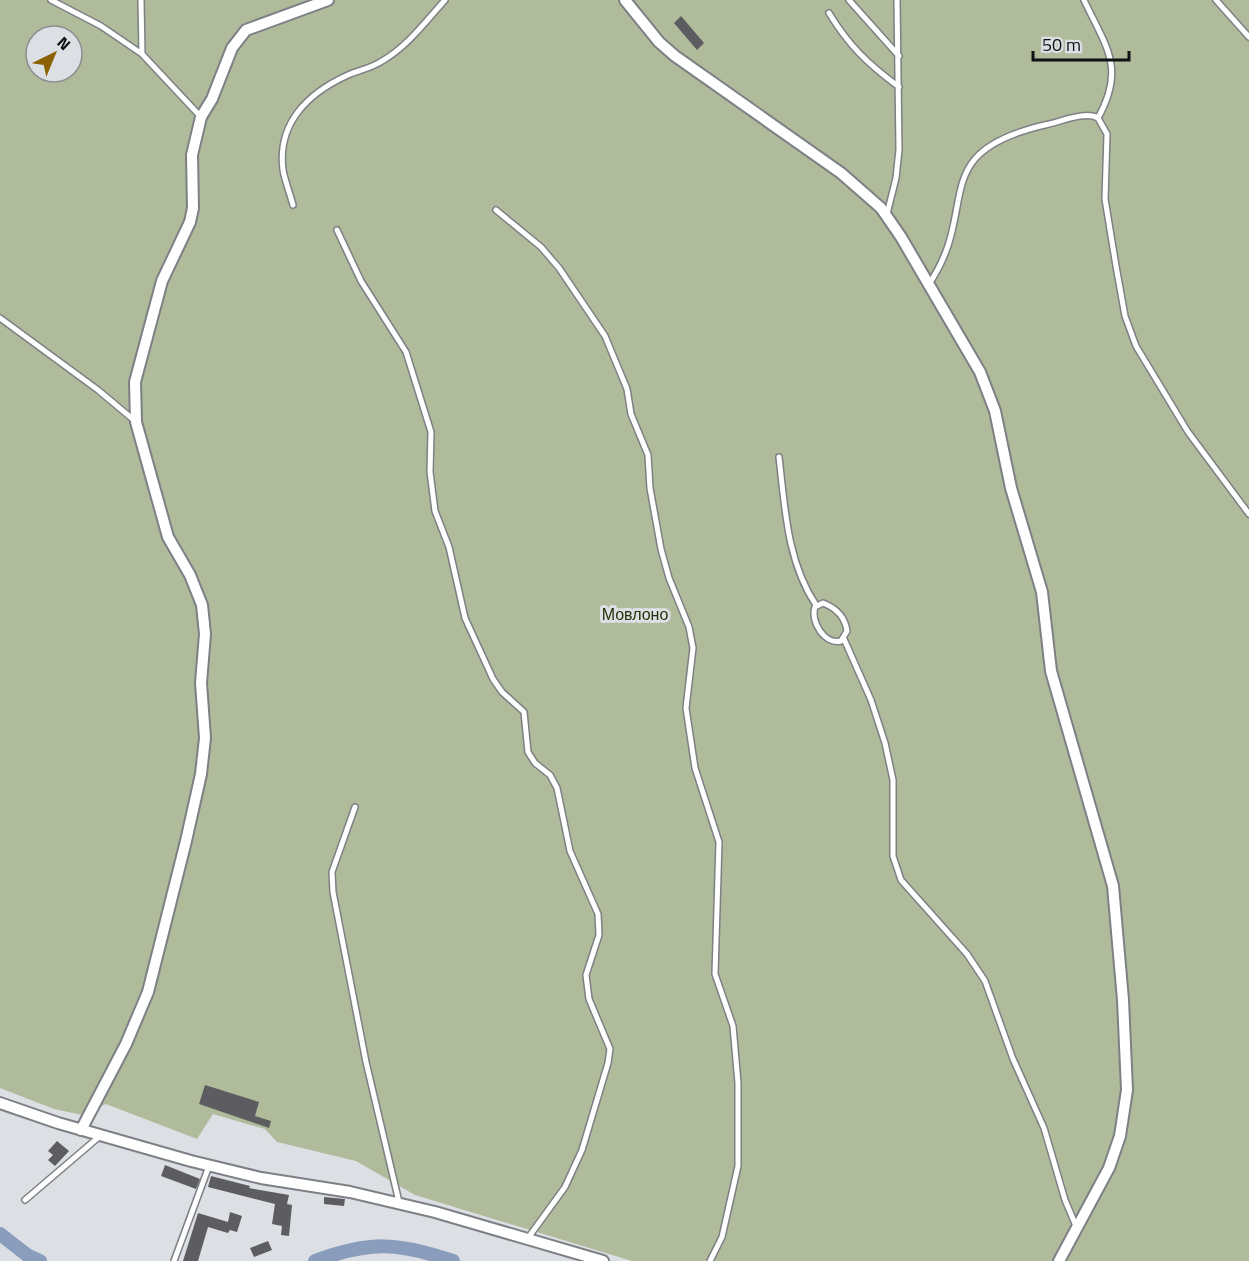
<svg xmlns="http://www.w3.org/2000/svg" width="1249" height="1261" font-family="'Titillium Web',sans-serif">
<rect width="100%" height="100%" fill="#dce0e4"/>
<path fill="#afbb9b" fill-rule="evenodd" d="M0 0H1249V1261H632L415 1195 356 1161 277 1142 265 1129 213 1114 197 1139 106 1104 82 1115 54 1109 0 1088ZM36 36H72V72H36Z"/>
<g fill="none" stroke-linecap="round" stroke-linejoin="round">
<path stroke="#8b9dbc" stroke-width="14" d="M0 1234 27 1255 40 1261
M315 1261C370 1241 397 1242 453 1261"/>
</g>
<path fill="#5d5c60" d="M681 16 704 43 697 50 674 23Z
M205 1085 259 1102 255 1116 271 1121 269 1128 199 1104Z
M57 1141 69 1151 55 1166 48 1160 53 1155 48 1151Z
M165 1165 200 1179 196 1189 161 1176Z
M211 1176 250 1186 249 1188 289 1195 287 1204 292 1205 289 1236 281 1235 282 1226 272 1224 275 1204 208 1187Z
M324 1197 345 1199 344 1206 324 1204Z
M230 1212 242 1216 237 1232 230 1230 228 1233 208 1227 198 1261H183L198 1213 228 1222Z
M268 1241 272 1250 254 1257 250 1248Z"/>
<g fill="none" stroke-linecap="round" stroke-linejoin="round">
<g stroke="#7d8084" stroke-width="8">
<path id="service" d="M51 0 101 26 142 54 201 117
M141 0 142 54
M849 0 899 56
M1084 0C1106 47 1126 68 1098 118
M1216 0 1249 37
M829 13C849 46 868 64 899 87
M293 205C290 194 285 181 283 170 277 123 308 93 348 75 359 70 372 68 382 61 407 47 426 21 445 0
M496 210 541 247 559 268 605 336 627 389 631 414 648 455 650 488 661 549 669 578 689 627 693 648 686 708 695 768 719 842 715 974 733 1026 738 1083V1166L722 1237 710 1261
M887 214 896 178 899 150 897 0
M337 230 361 281 406 352 431 432 430 472 435 511 449 547 465 618 493 679 502 692 524 712 528 752 535 763 550 775 557 788 570 851 598 914 599 935 586 975 589 999 610 1049 608 1063 582 1150 565 1187 528 1238
M929 284C982 206 923 152 1049 124 1062 121 1086 111 1098 118L1107 134 1105 199 1116 266 1125 316 1136 346 1188 432 1249 514
M0 318 98 390 135 421
M779 457C785 508 787 562 816 605
M823 603C836 608 845 617 847 631L841 641C825 645 810 622 815 607Z
M844 639 871 700 885 743 893 780V856L901 880 967 954 985 981 1013 1059 1044 1128 1065 1200 1076 1226
M355 807 332 872 333 892 366 1062 399 1202
M25 1200 100 1136
M174 1261 209 1166"/>
</g>
<g stroke="#7d8084" stroke-width="14">
<path id="minor" d="M625 0 659 42 675 56 841 173 881 208 901 237 980 372 995 411 1011 488 1042 592 1051 671 1113 886 1123 1000 1127 1090 1120 1136 1109 1168 1059 1261
M0 1103 58 1123 191 1161 261 1178 350 1192 435 1212 603 1261
M81 1130 126 1044 148 992 186 841 201 774 205 738 201 683 205 634 202 605 190 575 168 537 136 422 135 382 162 281 190 222 193 208 192 155 201 117 212 99 232 48 246 30 328 0"/>
</g>
<use href="#service" stroke="#fff" stroke-width="5"/>
<use href="#minor" stroke="#fff" stroke-width="10"/>
</g>
<g text-anchor="middle" stroke-width="6" stroke-linejoin="round" paint-order="stroke">
<g font-size="16" fill="#263208" stroke="#dce0e4">
<text x="635" y="620">Мовлоно</text>
</g>
</g>
<g transform="translate(54 54) rotate(43)"><circle r="28" fill="#dce0e4" stroke="#8a8d90" stroke-width="1.5"/>
<path d="M0-4.5L10 22L0 15L-10 22Z" fill="#8b6204"/>
<text y="-9" font-size="16" font-weight="bold" text-anchor="middle" fill="#101113">N</text>
</g>
<path d="M1033 51v9h96v-9" fill="none" stroke="#101113" stroke-width="3"/>
<text x="1042" y="51" font-size="18" fill="#101113" stroke="#dce0e4" stroke-width="4.5" paint-order="stroke">50 m</text>
</svg>
